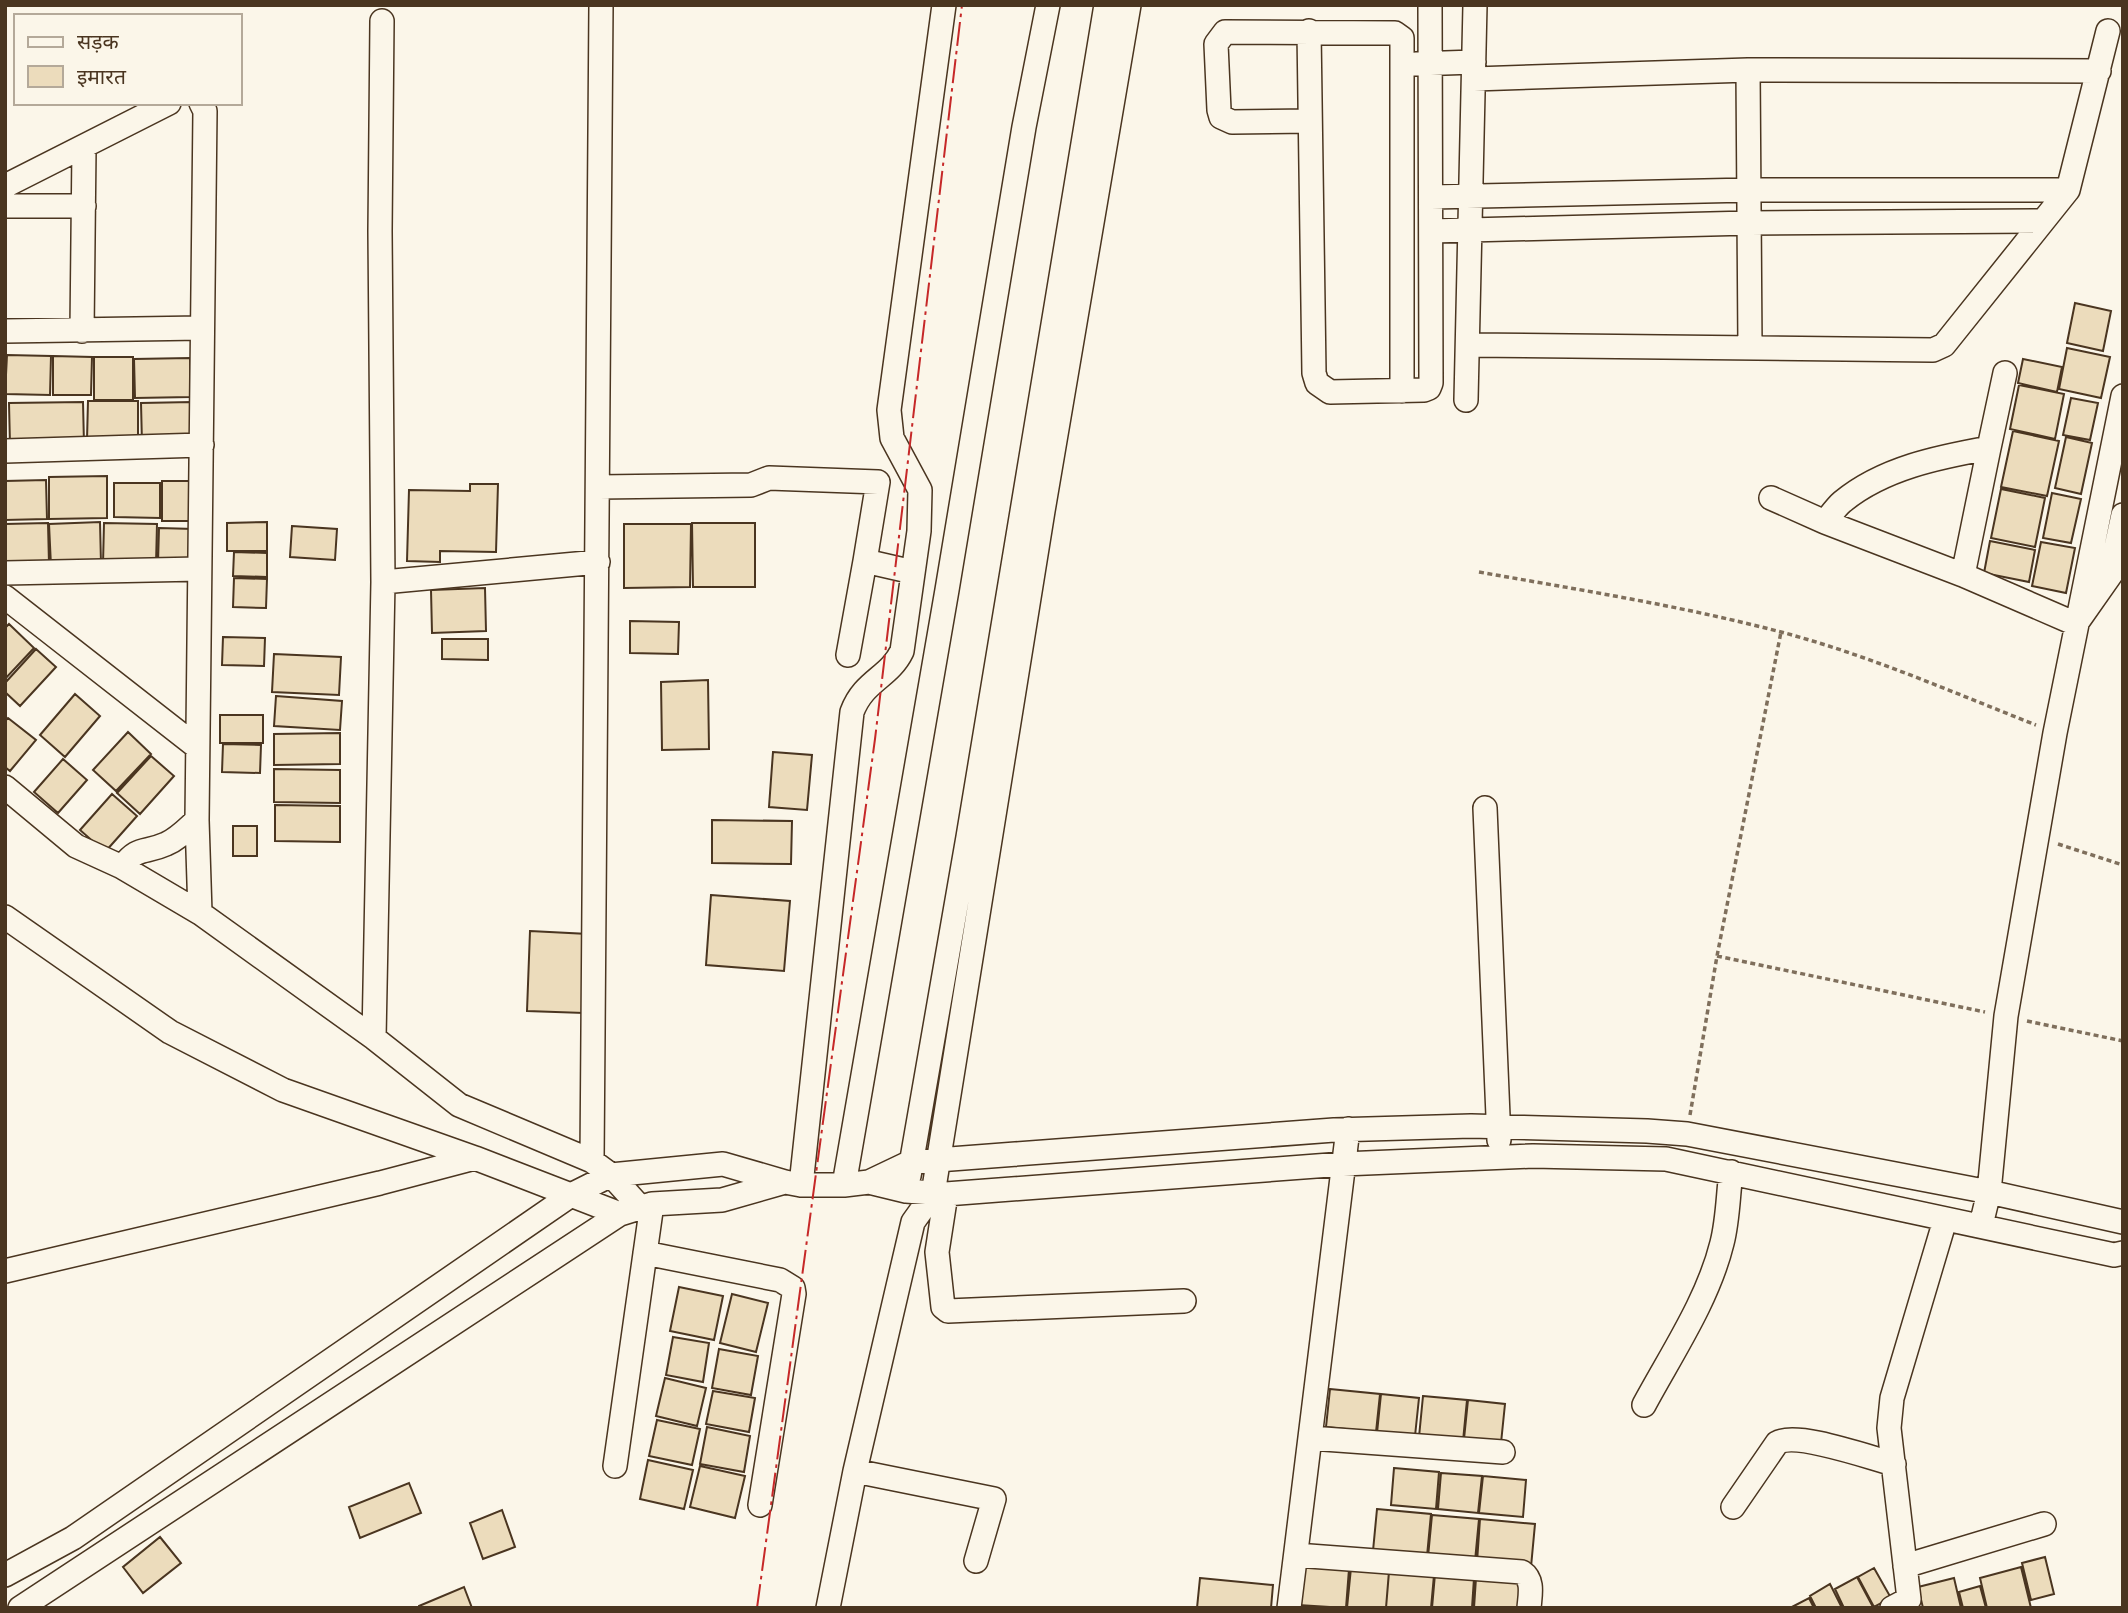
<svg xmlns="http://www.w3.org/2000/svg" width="2128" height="1613" font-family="Ubuntu,'Noto Sans Devanagari',sans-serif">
<rect width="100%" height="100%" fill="#fbf6e9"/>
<path fill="#ecdcbc" stroke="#4a3520" stroke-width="2" d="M2075 303 2111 311 2103 351 2067 343Z
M2067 348 2110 357 2101 398 2059 389Z
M7 355 51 356 50 395 5 394Z
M53 356 92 357 91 395H53Z
M94 357H133V400H94Z
M190 358 191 397 135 398 134 359Z
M2023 359 2062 367 2057 392 2018 383Z
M2019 385 2064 394 2055 439 2010 429Z
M2071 398 2098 403 2090 440 2063 435Z
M88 401H138V440H87Z
M83 402 84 444 10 445 9 403Z
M192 402 193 443 142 444 141 403Z
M2013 431 2059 441 2047 496 2001 487Z
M2066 437 2092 443 2081 494 2055 488Z
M107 476V518L49 519V477Z
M46 480 47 519 5 520V481Z
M162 481H192V521H162Z
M114 483H160V518L114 517Z
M470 484H498L496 552 440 551V562L407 561 409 490 470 491Z
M2001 489 2045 498 2035 547 1991 538Z
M2052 493 2081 499 2071 543 2043 538Z
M100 522 101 564 51 566 49 524Z
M267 522V551H227V523Z
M48 523 49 564 5 565V524Z
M104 523 157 524 156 564H103Z
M692 523H755V587H693Z
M624 524H691L690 587 624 588Z
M292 526 337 529 335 560 290 557Z
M159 528 194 529 193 563H158Z
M1990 541 2035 550 2029 582 1984 573Z
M2041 542 2075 548 2066 593 2032 586Z
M234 552 267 553V577L233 576Z
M234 578 267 579 266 608 233 607Z
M485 588 486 631 432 633 431 590Z
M630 621 679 622 678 654 630 653Z
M9 624 34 648 5 679V628Z
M223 637 265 638 264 666 222 665Z
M442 639H488V660L442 659Z
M36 649 56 667 20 706 5 692V683Z
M274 654 341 657 339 695 272 692Z
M708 680 709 749 662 750 661 682Z
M75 694 100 716 65 757 40 735Z
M276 696 342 701 340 730 274 726Z
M220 715H263V743H220Z
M8 718 36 740 10 771 5 767V721Z
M128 732 151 754 116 791 93 770Z
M340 733V764L274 765V734Z
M223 744 261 745 260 773 222 772Z
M773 752 812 755 807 810 769 807Z
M151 756 174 776 140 814 117 793Z
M63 759 87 780 58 813 34 792Z
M274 769 340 770V803L274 802Z
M112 794 137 816 105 852 80 830Z
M275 805 340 806V842L275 841Z
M712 820 792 821 791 864 712 863Z
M233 826H257V856H233Z
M711 895 790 901 784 971 706 965Z
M530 931 588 934 584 1013 527 1011Z
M679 1287 723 1296 714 1340 670 1331Z
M732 1294 768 1303 756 1352 720 1343Z
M673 1337 709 1343 703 1382 666 1375Z
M719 1349 758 1356 751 1395 712 1388Z
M665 1378 706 1388 697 1426 656 1416Z
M1330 1389 1380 1394 1376 1432 1326 1427Z
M713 1391 755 1398 749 1432 706 1424Z
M1381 1394 1419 1398 1415 1436 1377 1433Z
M1423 1396 1467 1400 1463 1441 1419 1437Z
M1468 1400 1505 1404 1501 1443 1464 1439Z
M657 1420 700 1429 692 1465 649 1456Z
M707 1427 750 1436 744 1472 700 1464Z
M648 1460 693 1470 684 1509 640 1499Z
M700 1466 745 1476 735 1518 690 1507Z
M1394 1468 1439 1472 1436 1509 1391 1505Z
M1441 1473 1482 1476 1478 1513 1438 1509Z
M1483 1476 1526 1480 1523 1517 1479 1513Z
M409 1483 421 1513 360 1538 349 1507Z
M1377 1509 1431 1514 1427 1556 1373 1551Z
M502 1510 515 1547 483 1559 470 1523Z
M1432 1515 1479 1519 1475 1561 1428 1557Z
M1480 1519 1535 1524 1531 1567 1477 1562Z
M160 1537 181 1563 143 1593 123 1567Z
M2045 1557 2054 1594 2031 1600 2022 1563Z
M1302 1565 1349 1569 1346 1608 1298 1605Z
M2021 1567 2031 1608H1987L1980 1578Z
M1351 1568 1389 1572 1386 1608H1347Z
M1874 1568 1891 1598 1874 1607 1858 1577Z
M1389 1571 1434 1575 1431 1608H1386Z
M1435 1574 1474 1578 1472 1608H1432Z
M1857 1577 1873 1607 1872 1608H1844L1835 1589Z
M1200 1578 1273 1585 1271 1608H1197Z
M1476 1578 1524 1582 1521 1608H1474Z
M1954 1578 1961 1608H1923L1918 1587Z
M1830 1584 1842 1608H1816L1810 1596Z
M1980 1586 1986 1608H1963L1959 1592Z
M464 1587 472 1608H419V1606Z
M1809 1598 1814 1608H1790Z"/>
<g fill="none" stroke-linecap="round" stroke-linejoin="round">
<g stroke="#4a3520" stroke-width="26">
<path id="minor" d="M601 5 592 1161 611 1175 640 1207
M1309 31 1314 373 1317 383 1330 392 1424 390 1429 388 1431 383 1430 5
M1416 64 1474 62
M1748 70 1750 347
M1474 79 1748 70 2099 71
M1310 121 1232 122 1221 117 1219 110 1216 44 1225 32 1395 33 1402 38V391
M5 186 169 103
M1431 197 1749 190H2068
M5 206H84
M1431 231 1749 223 2043 221
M5 331 201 328
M82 331 84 148
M1468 345 1933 350 1944 345 2068 190 2108 31
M1466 400 1475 5
M5 451 202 445
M599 487 751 485 769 478 878 482 865 561 913 572
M1771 498 1825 522C1830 516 1836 507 1842 502 1883 468 1939 457 1989 448L2005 373
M1825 522 1963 575 1989 448
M2111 570 2123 515
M5 573 199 569
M1963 575 2076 624 2123 557
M383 582 598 562
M5 597 197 747
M848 655 865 561
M5 787 76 846 122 867 200 913 374 1038 459 1105 592 1161
M1485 808 1499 1140
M197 820 205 111 201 103
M122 867C139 845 144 854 166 844 178 839 187 829 197 820L200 913
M5 917 170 1032 283 1090 475 1158 620 1214
M374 1038 383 582 380 231 382 21
M909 1176 968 837 1106 5
M869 1182 906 1191 946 1194 1343 1164 1533 1156 1666 1159 2114 1255 2123 1253
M801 1185 852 712C864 680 889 678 902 651L919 531 920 490 892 438 889 410 944 5
M844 1185 947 590 1024 127 1048 5
M946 1194 937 1252 943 1307 948 1311 1184 1301
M1981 1225 1989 1192 2006 1016 2055 733 2123 396
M645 1253 780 1280 793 1288 794 1294 760 1505
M5 1271 380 1183 475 1158
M1644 1405C1672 1353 1708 1300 1722 1243 1728 1220 1728 1195 1731 1172
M1310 1438 1503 1452
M615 1466 652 1204
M855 1471 994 1499 976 1561
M1733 1507 1777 1443C1796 1431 1870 1458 1894 1464
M1296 1555 1522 1572C1534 1580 1530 1595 1529 1608
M1905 1566 2044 1524
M5 1575 73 1538 571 1195 611 1175 723 1164 785 1182 801 1185H844L869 1182 911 1162 1334 1130 1471 1126 1647 1131 1687 1134 1989 1192 2123 1222
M20 1608 620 1214 652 1204 722 1200 785 1182
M828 1608 855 1471 913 1222 933 1194 1043 511 1129 5
M1289 1608 1348 1129
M1892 1608 1909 1599 1889 1428 1892 1398 1945 1220"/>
</g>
<path stroke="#7f6f5c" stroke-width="3.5" stroke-dasharray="5 3.5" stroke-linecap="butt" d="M1479 572C1580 590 1682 606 1781 632 1868 655 1952 692 2036 725
M2058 844 2123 865
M1717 956 1985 1012
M2027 1021 2123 1041
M1690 1115 1717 956 1781 632"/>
<use href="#minor" stroke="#fbf6e9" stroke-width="23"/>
<path stroke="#c62828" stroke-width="2" stroke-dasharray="24 5 3.5 5" stroke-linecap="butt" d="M757 1608 875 739 962 5"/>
</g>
<rect width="2128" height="1613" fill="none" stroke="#4a3520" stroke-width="14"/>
<rect x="14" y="14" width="228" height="91" fill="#fbf6e9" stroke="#b4a999" stroke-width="2"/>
<rect x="28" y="37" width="35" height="10" fill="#fbf6e9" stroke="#b4a999" stroke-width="2"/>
<text x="77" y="49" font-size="21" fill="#4a3520">सड़क</text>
<rect x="28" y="66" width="35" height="21" fill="#ecdcbc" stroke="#b4a999" stroke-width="2"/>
<text x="77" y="84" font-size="21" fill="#4a3520">इमारत</text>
</svg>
